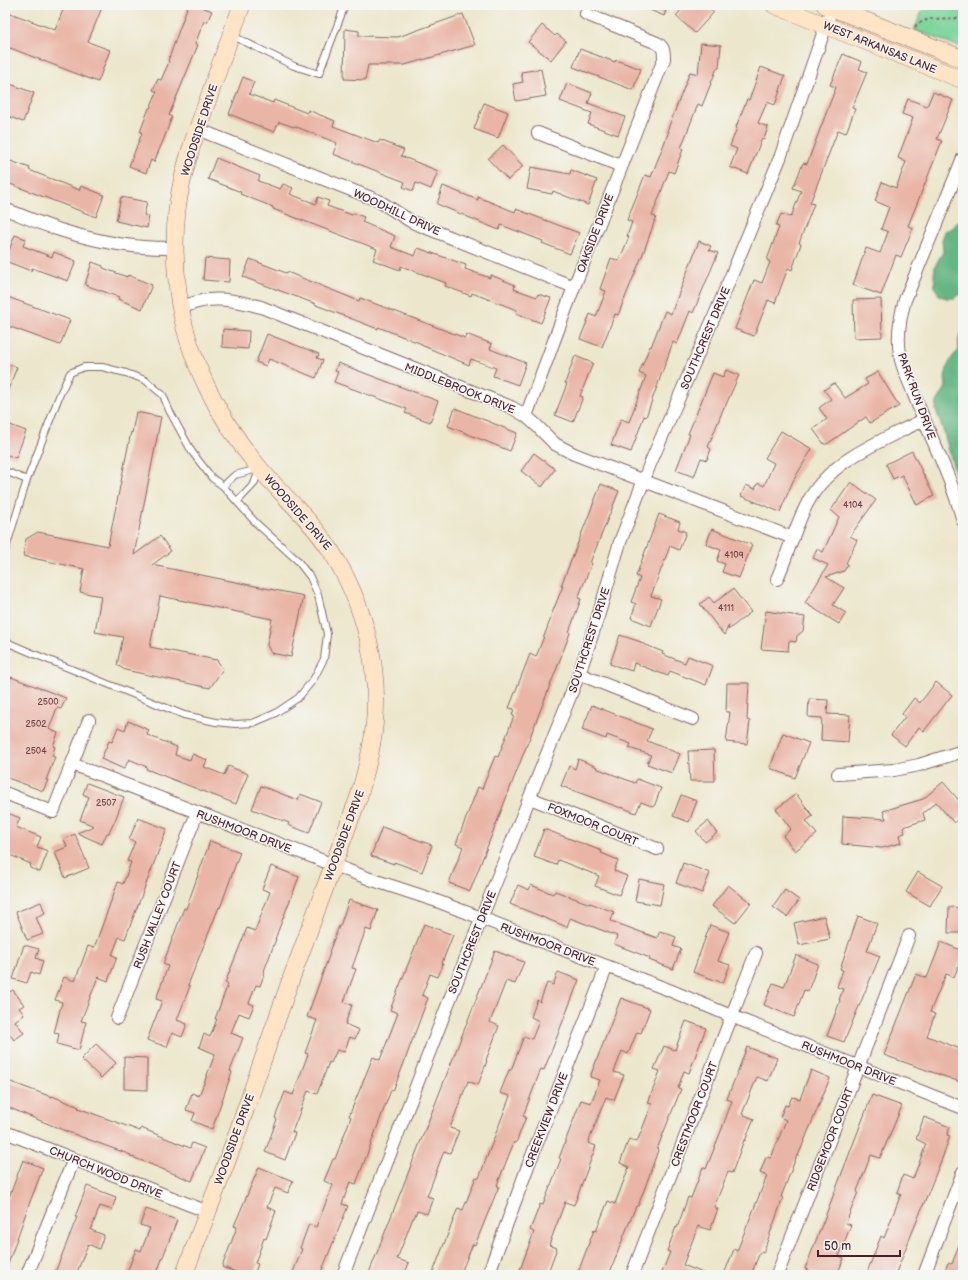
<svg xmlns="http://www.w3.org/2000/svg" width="968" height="1280" font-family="'Balsamiq Sans',sans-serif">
<rect width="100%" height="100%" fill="#f6f6f2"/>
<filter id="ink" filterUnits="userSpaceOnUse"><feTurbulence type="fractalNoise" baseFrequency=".025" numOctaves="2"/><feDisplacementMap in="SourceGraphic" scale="8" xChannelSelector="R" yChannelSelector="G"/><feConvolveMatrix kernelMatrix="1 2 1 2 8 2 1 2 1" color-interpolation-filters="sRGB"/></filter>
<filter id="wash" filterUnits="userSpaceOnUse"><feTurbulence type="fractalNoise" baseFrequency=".012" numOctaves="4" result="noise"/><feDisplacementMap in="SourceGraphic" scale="16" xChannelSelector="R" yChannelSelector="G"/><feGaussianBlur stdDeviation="0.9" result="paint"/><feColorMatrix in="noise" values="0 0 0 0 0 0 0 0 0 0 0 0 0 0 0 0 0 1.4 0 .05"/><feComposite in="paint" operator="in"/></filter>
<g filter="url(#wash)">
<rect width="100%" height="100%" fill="#ece7cc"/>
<path fill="#7cd59b" stroke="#637a63" d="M925 5H963V48L914 30Z"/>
<path fill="#65b683" stroke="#586a57" d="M963 188V295L961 294 955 298H946L939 295 935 287 934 275 935 266 943 252 942 240 945 231C954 228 958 222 963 213L960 201Z
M963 331V501L944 433 936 410 937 402 946 387 945 377 948 365 953 356 959 350C958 343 958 336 963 331Z"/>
<g id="blocks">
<path fill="#e9b5a6" d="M65 5H103L88 42 110 50 98 82 5 46V11L55 30Z
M188 5H197L212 11 207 22 204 21 195 44 198 45 169 115 172 117 163 141 154 162 151 160 146 173 129 166 142 133 140 132 149 108H150L157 92 153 90 158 79 161 80 169 62 168 61Z
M638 5H668L664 16Z
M685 5H698L702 8 705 5 714 12 695 33 676 16Z
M463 14 475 45 405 65H368L365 80 344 79 345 29 359 31V36L398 37Z
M542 25 555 36 557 34 566 41 551 60 528 42Z
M701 43 721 45 719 68H717L702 106 698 104 681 148 683 149 674 173 669 171 652 216 656 217 644 251 618 315 615 314 602 347 580 339 590 314 596 317 606 291 600 289 611 258 619 261 629 237 627 236 632 222 627 220 645 175 651 177 669 131H667L690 72 698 74Z
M580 49 615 62 616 60 641 69 633 90 573 67Z
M843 54 862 62 859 69 867 72 852 108 855 109 846 133 838 130 810 203 814 204 799 243 801 244 792 270 788 268 775 303 768 300 754 336 735 329 754 280 762 283 770 262 767 260 779 227 776 226 781 214 791 217 801 191 793 188 803 163 807 164 836 87 830 85Z
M761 67 785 76 775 105 767 102 758 123 768 127 764 139 762 138 748 174 730 167 737 149 730 146 737 128 736 127 747 99 749 100Z
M541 69 546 96 516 101 513 84 523 82 521 72Z
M243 77 254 82 249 94 273 103 274 100 307 113 308 110 335 121 333 126 378 143 380 140 404 150 401 156 438 171 431 189 416 183 413 191 403 187 405 182 333 154 337 143 294 126V127L279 122 274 132 229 114Z
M5 82 34 93 23 122 5 115Z
M567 83 592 93 588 103 625 117 618 135 588 124 592 113 560 101Z
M933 92 953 100 937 139 942 141 908 226 913 228 901 257 896 255 881 295 853 285 866 248 880 253 888 232 881 229 889 207 875 201 882 182 896 188 906 162 898 158 913 118 902 114 908 99 927 106Z
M484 103 508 112 498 138 474 129Z
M503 145 523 166 508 180 488 159Z
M216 158 260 176 258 181 280 189 283 184 293 188 290 194 316 204 318 197 329 201 327 206 352 215 353 213 364 217 362 222 395 236 391 247 415 256 418 248 466 265 465 269 490 278 491 275 515 285 514 289 537 297 538 294 551 298 541 323 516 313 517 310 472 293 471 296 445 286 446 283 401 266 400 270 373 260 377 249 273 209V207L240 194 241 192 208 179Z
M5 159 30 168 29 170 79 190 81 186 104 195 96 217 5 182Z
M531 167 570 174 571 170 597 180 588 205 553 191 552 194 527 189Z
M443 186 478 200V197L515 212 516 209 579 233 570 254 542 243 543 241 501 225 499 230 437 204Z
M121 197 147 202 144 215 149 216 147 228 116 221Z
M15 235 26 239 23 246 52 257 54 252 76 261 68 281 32 268 31 271 5 261Z
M699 241 711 246 709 250 718 253 693 313 690 311 677 344 673 342 646 417 644 416 631 452 611 445 621 419 629 422 646 376 639 373 650 346 651 347 665 311 671 314Z
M205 258 230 260 229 282 203 280Z
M250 259 286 273 287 272 359 301 360 298 465 338 466 334 492 344 490 349 526 363 518 385 493 376 496 368 471 359 469 365 421 345 422 344 378 327V329L316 305V304L243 277Z
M92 262 103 266V268L127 277 128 275 152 285 142 309 118 299 119 297 85 285Z
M5 296 70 320 60 345 5 325Z
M881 299 882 337 854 338 853 300Z
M223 329 249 331 248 349 222 347Z
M267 334 319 354 317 358 323 360 316 378 269 359 266 366 256 362Z
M575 356 593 363 580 396 583 397 573 422 555 415 567 384 565 383Z
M5 363 17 367 6 395H5Z
M338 363 438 401 430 422 405 413 407 409 334 382 338 372 335 371Z
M726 370 739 375 725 407H724L708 447 711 449 707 460 701 458 694 477 676 470 690 434H688L713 373 723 377Z
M878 372 899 406 870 423 866 417 827 444H824L813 429 827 419 819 408 831 399 824 390 834 383 845 398 868 384 865 379Z
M455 408 517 433 510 451 448 426Z
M136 412 161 417 134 555 160 536 171 551 152 565 304 596 291 657 271 653 267 645 272 619 160 596 150 647 217 660 223 669 210 688 125 670 117 665 123 637 95 632 101 596 80 592 84 569 23 556 26 539 38 532 108 546 131 432 132 433Z
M5 423 26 431 16 458 5 454Z
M781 431 812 449 793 481 780 512 741 496 746 485 755 489 758 483 764 486 774 463 765 458Z
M912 451 934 496 917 505 902 475 893 479 886 464Z
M534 453 555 469 542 487 521 471Z
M851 482 876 500 850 536 857 540 846 563 848 564 844 571 826 577 844 588 833 605 846 613 839 624 805 603 828 565 813 558 817 549 823 552 839 517 831 510Z
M601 484 619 491 590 563H592L578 598 581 599 569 632 570 633 558 665 470 891 449 883 463 847 456 844 478 787 482 789 495 756 498 757 514 716 512 715 514 709 509 708 530 654 536 657 551 618H550L563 586H561Z
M659 514 680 522 678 529 686 532 679 550 670 546 651 596 661 599 651 626 631 618 636 604 631 602 640 578 636 576Z
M712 529 752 545 739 578 722 572 725 564 717 561 721 550 706 544Z
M733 589 751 612 728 630 729 625 724 635 700 604 709 597 714 603Z
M766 611 805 617 803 631 797 636 796 642 789 641 788 651 761 649Z
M620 635 641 642V643L663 652 662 654 685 663 688 656 713 666 706 685 670 671 668 676 634 663 632 671 610 664Z
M11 677 66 698 61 709 57 708 49 729 58 733 53 746 55 747 52 756 55 757 46 780H48L43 791 5 777V685L8 686Z
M936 682 952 695 924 731 919 727 905 746 891 735 905 717 902 714 914 698 920 703Z
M727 683H749L747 720 750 721 747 744 726 742 730 712H726Z
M809 699 828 700 827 714 850 715 848 742 821 740 822 718 808 717Z
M592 705 652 729 647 741 680 754 672 773 647 764 651 755 629 748 631 744 607 735 606 739 582 730Z
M128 721 149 730 147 735 177 747 175 755 190 760 192 754 207 760 204 767 224 775 228 766 248 774 236 804 146 769 147 767 129 759 124 769 101 759 109 741 112 742 118 727 125 730Z
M783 733 809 743 795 778 770 768Z
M714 750 715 781H690L688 751Z
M578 759 597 767 596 768 635 783 637 779 661 788 654 807 641 802 636 813 621 807V808L561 786 569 766 575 769Z
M943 782 963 805V815L954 823 936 802 923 813 925 820 903 827 905 833 899 835 901 843 882 848 842 844 843 816 886 819 883 811 923 799Z
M87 783 124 797 116 818 109 833H107L102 844 77 833 94 826 80 820 89 797 83 794Z
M261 786 298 800 300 794 321 802 309 833 288 825 289 823 252 809Z
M796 794 813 816 806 821 817 834 795 851 783 836 791 829 776 809Z
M681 795 697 801 689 822 673 816Z
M5 812 20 818 16 827 41 837 37 847 48 851 40 872 30 868 31 864 5 853Z
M138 818 167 829 125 939 119 937 112 955 117 957 108 981 98 977 81 1021 86 1022 79 1050 57 1044 59 1034 54 1033 62 1002 55 1000 64 977 75 981 88 946 94 948 118 882 123 884 131 862 127 861 135 842 129 840Z
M708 821 717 833 705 842 696 831Z
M382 827 432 845 422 872 394 862V864L371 856Z
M544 829 602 851 601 853 618 860 614 871 627 876 619 895 595 886 599 876 558 860 556 865 534 857Z
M75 834 89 868 65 878 55 852 67 847 64 839Z
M210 841 240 852 220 908 219 907 188 985 190 986 177 1020 187 1024 182 1037 172 1033 167 1047 147 1040 162 1001 156 999 168 966 163 964 184 908 186 909Z
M683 863 710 873 702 893 676 883Z
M271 866 299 877 275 939H276L264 971 265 972 260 986 256 985 249 1003 254 1005 249 1017 239 1013 231 1033 243 1038 230 1071 232 1072 212 1129 192 1121 195 1113 186 1110 192 1093 199 1096 215 1054 199 1047 204 1034 210 1037 217 1019H215L228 984 225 983 247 928 255 931 270 892 262 889Z
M918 872 942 886 930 906 906 892Z
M639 879 664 884 660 905 635 901Z
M518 885 529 890 531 885 553 894 555 891 590 904V903L614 912 611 921 657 938 660 931 676 937 673 946 681 949 673 969 649 960 650 958 614 944 617 936 570 918 567 927 510 904Z
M728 885 751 903 735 923 712 906Z
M785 890 799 900 787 917 773 907Z
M349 900 378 910 371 931 366 929 352 968 356 969 344 1002 352 1005 345 1024 359 1030 355 1039 350 1037 344 1052 337 1050 331 1063 329 1062 317 1094 308 1091 292 1132 295 1133 285 1160 265 1152 277 1119 275 1118 285 1092 293 1095 308 1054 305 1053 317 1020 307 1017 330 953 329 952 339 926H340Z
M41 902 45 913 36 917 43 934 27 940 16 912Z
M949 907 963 908V933H948Z
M824 916 830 939 799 945 794 923Z
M858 916 877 923 867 951 880 956 844 1042 827 1036 840 1001 839 1000 843 989 837 987 843 970 840 969Z
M424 924 453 935 442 963 443 964 438 977 430 974 422 995 428 998 402 1068 393 1091 391 1090 356 1184 350 1182 342 1204 348 1206 320 1275H292L302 1249 300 1248 309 1224 316 1227 333 1185 324 1181 333 1159H335L351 1117 349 1116 373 1057 380 1060 398 1013 390 1010Z
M710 925 729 932 718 961 730 965 723 983 693 972Z
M941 942 963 951V954L954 977 946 974 930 1012 935 1014 927 1036 963 1050V1083L884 1055 916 974 927 978Z
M24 945 39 949 36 958 43 961 39 975 31 972 27 983 13 979Z
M495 951 524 962 515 984 506 981 490 1022 499 1026 486 1060 487 1061 478 1085 468 1081 450 1128 459 1131 450 1153 444 1151 427 1196 433 1198 427 1214 417 1211 414 1218H413L397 1259 409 1263 404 1275H374L369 1273Z
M796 955 818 964 808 991 804 990 794 1017 764 1005 773 983 784 987Z
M558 972 579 980 544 1070 541 1069 523 1116 526 1117 516 1143 514 1142 497 1185 499 1186 475 1245 473 1244 460 1275H432L458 1208 463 1210 476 1177 479 1178 510 1096 500 1093 509 1070H511L524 1036 532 1039 539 1021 531 1017 537 1000 540 1002 547 983 553 985Z
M13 990 24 1005 19 1008 24 1014 15 1021 24 1033 14 1040 5 1028V995Z
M621 998 650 1009 641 1033 637 1032 628 1054 622 1051 614 1072 624 1075 614 1100 606 1097 588 1143 596 1146 574 1205 565 1202 549 1245 557 1248 547 1275H518L534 1232 530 1230 540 1204 543 1205 561 1159 559 1158 581 1100 591 1103 600 1080 590 1077Z
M686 1021 706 1028 689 1073 684 1071 678 1088 681 1089 657 1149 658 1150 647 1182 638 1206H636L625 1233 609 1275H577L594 1230 596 1231 608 1201 615 1204 629 1167 620 1163 629 1139 637 1142 652 1104 648 1103 660 1071 654 1069 664 1046 675 1050Z
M96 1044 116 1063 101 1078 81 1059Z
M747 1047 777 1058 768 1081 757 1077 742 1114 754 1119 745 1141 744 1140 732 1173 728 1172 714 1207 718 1209 710 1230 698 1226 683 1265 708 1275H661L670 1252 667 1251 676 1227 677 1228 688 1197 691 1198 703 1167 706 1169 721 1131 732 1101 727 1099Z
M124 1057 147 1058V1090L124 1089Z
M811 1070 830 1078 798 1156 797 1155 781 1197 783 1198 763 1253 760 1252 751 1275H733L725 1272 734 1249 737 1251 767 1176 760 1173 766 1157 771 1158 786 1120 780 1117 785 1105 788 1106 792 1097 800 1099Z
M5 1080 52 1097V1096L79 1107 78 1108 140 1131 141 1128 190 1148 192 1143 205 1148 192 1181 130 1156 131 1155 68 1132 5 1106Z
M872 1095 902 1106 880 1158 871 1155 857 1191 858 1192 846 1223 851 1225 839 1256 844 1258 837 1275H821L805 1269Z
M924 1117 950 1127 947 1135 950 1136 943 1156 895 1275H866L881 1236 884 1238 901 1194 897 1192 903 1175 913 1179 926 1144 916 1139Z
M23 1160 43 1168 28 1207 6 1270 5 1198 8 1200Z
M259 1167 293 1181 288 1193 275 1188 267 1207 276 1211 266 1239 264 1238 255 1263 258 1264 254 1275H244L222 1267 237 1227 234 1226Z
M87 1186 116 1197 112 1210 100 1206 91 1230 104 1235 99 1249 88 1244 76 1275H54L77 1217H75Z
M146 1209 177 1220 156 1275H126L136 1249 141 1251 150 1228 140 1225Z
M962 1236 963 1275H943L948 1263 952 1264Z"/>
</g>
</g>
<g filter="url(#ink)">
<use href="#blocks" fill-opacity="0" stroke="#836563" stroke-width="1"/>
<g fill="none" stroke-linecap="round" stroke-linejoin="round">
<g stroke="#836563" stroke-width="8">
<path id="lane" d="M231 35 294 66 319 74 345 5
M5 471 27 480
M223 486 235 475 258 469
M237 502 254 484 259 470
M5 551 27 480 60 394 70 373 84 367H102L126 373 145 380 163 395 169 410 192 452 212 478 223 486 256 523 297 560 310 577 318 595 327 634 324 659 313 680 298 698 274 714 253 723 235 724 216 722 184 715 39 656 11 644 5 639"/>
</g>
<g stroke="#836563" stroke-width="14">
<path id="street" d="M197 129 379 201 412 222 574 287
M538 133 621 166
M963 158 905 300C900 317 897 336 900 354 901 367 909 380 913 392 929 435 951 476 963 521
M5 209C23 216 41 224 60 230 98 242 136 249 176 248
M181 308C188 305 195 302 202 301 222 297 242 302 261 307L511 407 526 416 535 424 555 444 574 454 793 538
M526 416 574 287 664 59C664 52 664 47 657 43L586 14
M777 579C788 554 795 526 808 502 831 459 882 441 923 420
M579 674 693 719
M72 764 370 879 434 900 669 990 731 1016 963 1108
M838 774 894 770 919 765 963 751
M5 793 53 812 89 720
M530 798 657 849
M117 1018 197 813
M5 1132 208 1212
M27 1275 74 1159
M343 1275 481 919 579 674 597 620 620 542 650 464 717 310 780 158 833 5
M488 1275 528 1166 607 966
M632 1275 756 953
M777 1275 909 936
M924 1275 963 1172"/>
</g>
<g stroke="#836563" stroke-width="18">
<path id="secondary" d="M774 5 963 80
M825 5 963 59
M184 1275 233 1145 291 979 359 796C365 774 372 751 374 728 381 667 364 603 331 551 312 521 284 497 261 470 219 420 186 357 178 292 175 267 174 235 177 210 182 170 196 132 210 94 220 64 231 35 242 5"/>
</g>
<path stroke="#836563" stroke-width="2" stroke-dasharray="3 3" stroke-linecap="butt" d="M915 27 917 24 929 19 963 18"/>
<use href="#lane" stroke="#fff" stroke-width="6"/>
<use href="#street" stroke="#fff" stroke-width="12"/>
<use href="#secondary" stroke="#ffe4c6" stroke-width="17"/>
</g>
</g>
<g text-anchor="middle" stroke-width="3" stroke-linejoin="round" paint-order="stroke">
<g font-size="9" fill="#72444a">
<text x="853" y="508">4104</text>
<text x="734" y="558">4109</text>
<text x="726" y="611">4111</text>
<text x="48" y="705">2500</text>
<text x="36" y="727">2502</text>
<text x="36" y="754">2504</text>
<text x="106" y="806">2507</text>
</g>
<g font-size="11" fill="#4a1f2b" stroke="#f6f6f2">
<text transform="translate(880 47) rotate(22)" y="4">WEST ARKANSAS LANE</text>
<text transform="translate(199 130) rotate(-72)" y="4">WOODSIDE DRIVE</text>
<text transform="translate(397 212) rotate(25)" y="4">WOODHILL DRIVE</text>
<text transform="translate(595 233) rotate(-69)" y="4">OAKSIDE DRIVE</text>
<text transform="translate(705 338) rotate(-67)" y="4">SOUTHCREST DRIVE</text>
<text transform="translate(460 388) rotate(22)" y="4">MIDDLEBROOK DRIVE</text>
<text transform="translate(917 396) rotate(70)" y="4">PARK RUN DRIVE</text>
<text transform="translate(298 512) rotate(49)" y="4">WOODSIDE DRIVE</text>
<text transform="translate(589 640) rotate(-72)" y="4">SOUTHCREST DRIVE</text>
<text transform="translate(593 824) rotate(22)" y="4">FOXMOOR COURT</text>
<text transform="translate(244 831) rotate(21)" y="4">RUSHMOOR DRIVE</text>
<text transform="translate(344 835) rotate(-70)" y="4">WOODSIDE DRIVE</text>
<text transform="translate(157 915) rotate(-69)" y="4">RUSH VALLEY COURT</text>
<text transform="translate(472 942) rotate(-68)" y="4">SOUTHCREST DRIVE</text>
<text transform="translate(548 944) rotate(21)" y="4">RUSHMOOR DRIVE</text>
<text transform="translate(849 1063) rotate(22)" y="4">RUSHMOOR DRIVE</text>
<text transform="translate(694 1114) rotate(-69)" y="4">CRESTMOOR COURT</text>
<text transform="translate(546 1120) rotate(-69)" y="4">CREEKVIEW DRIVE</text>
<text transform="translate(234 1139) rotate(-70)" y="4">WOODSIDE DRIVE</text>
<text transform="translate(830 1139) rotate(-69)" y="4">RIDGEMOOR COURT</text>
<text transform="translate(106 1172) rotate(22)" y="4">CHURCH WOOD DRIVE</text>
</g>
</g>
<rect width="968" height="1280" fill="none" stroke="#f6f6f2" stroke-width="20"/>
<path d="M818 1250v6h82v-6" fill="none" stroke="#4a1f2b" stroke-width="2"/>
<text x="824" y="1250" font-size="12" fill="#4a1f2b" stroke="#f6f6f2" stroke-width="3" paint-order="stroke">50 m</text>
</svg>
